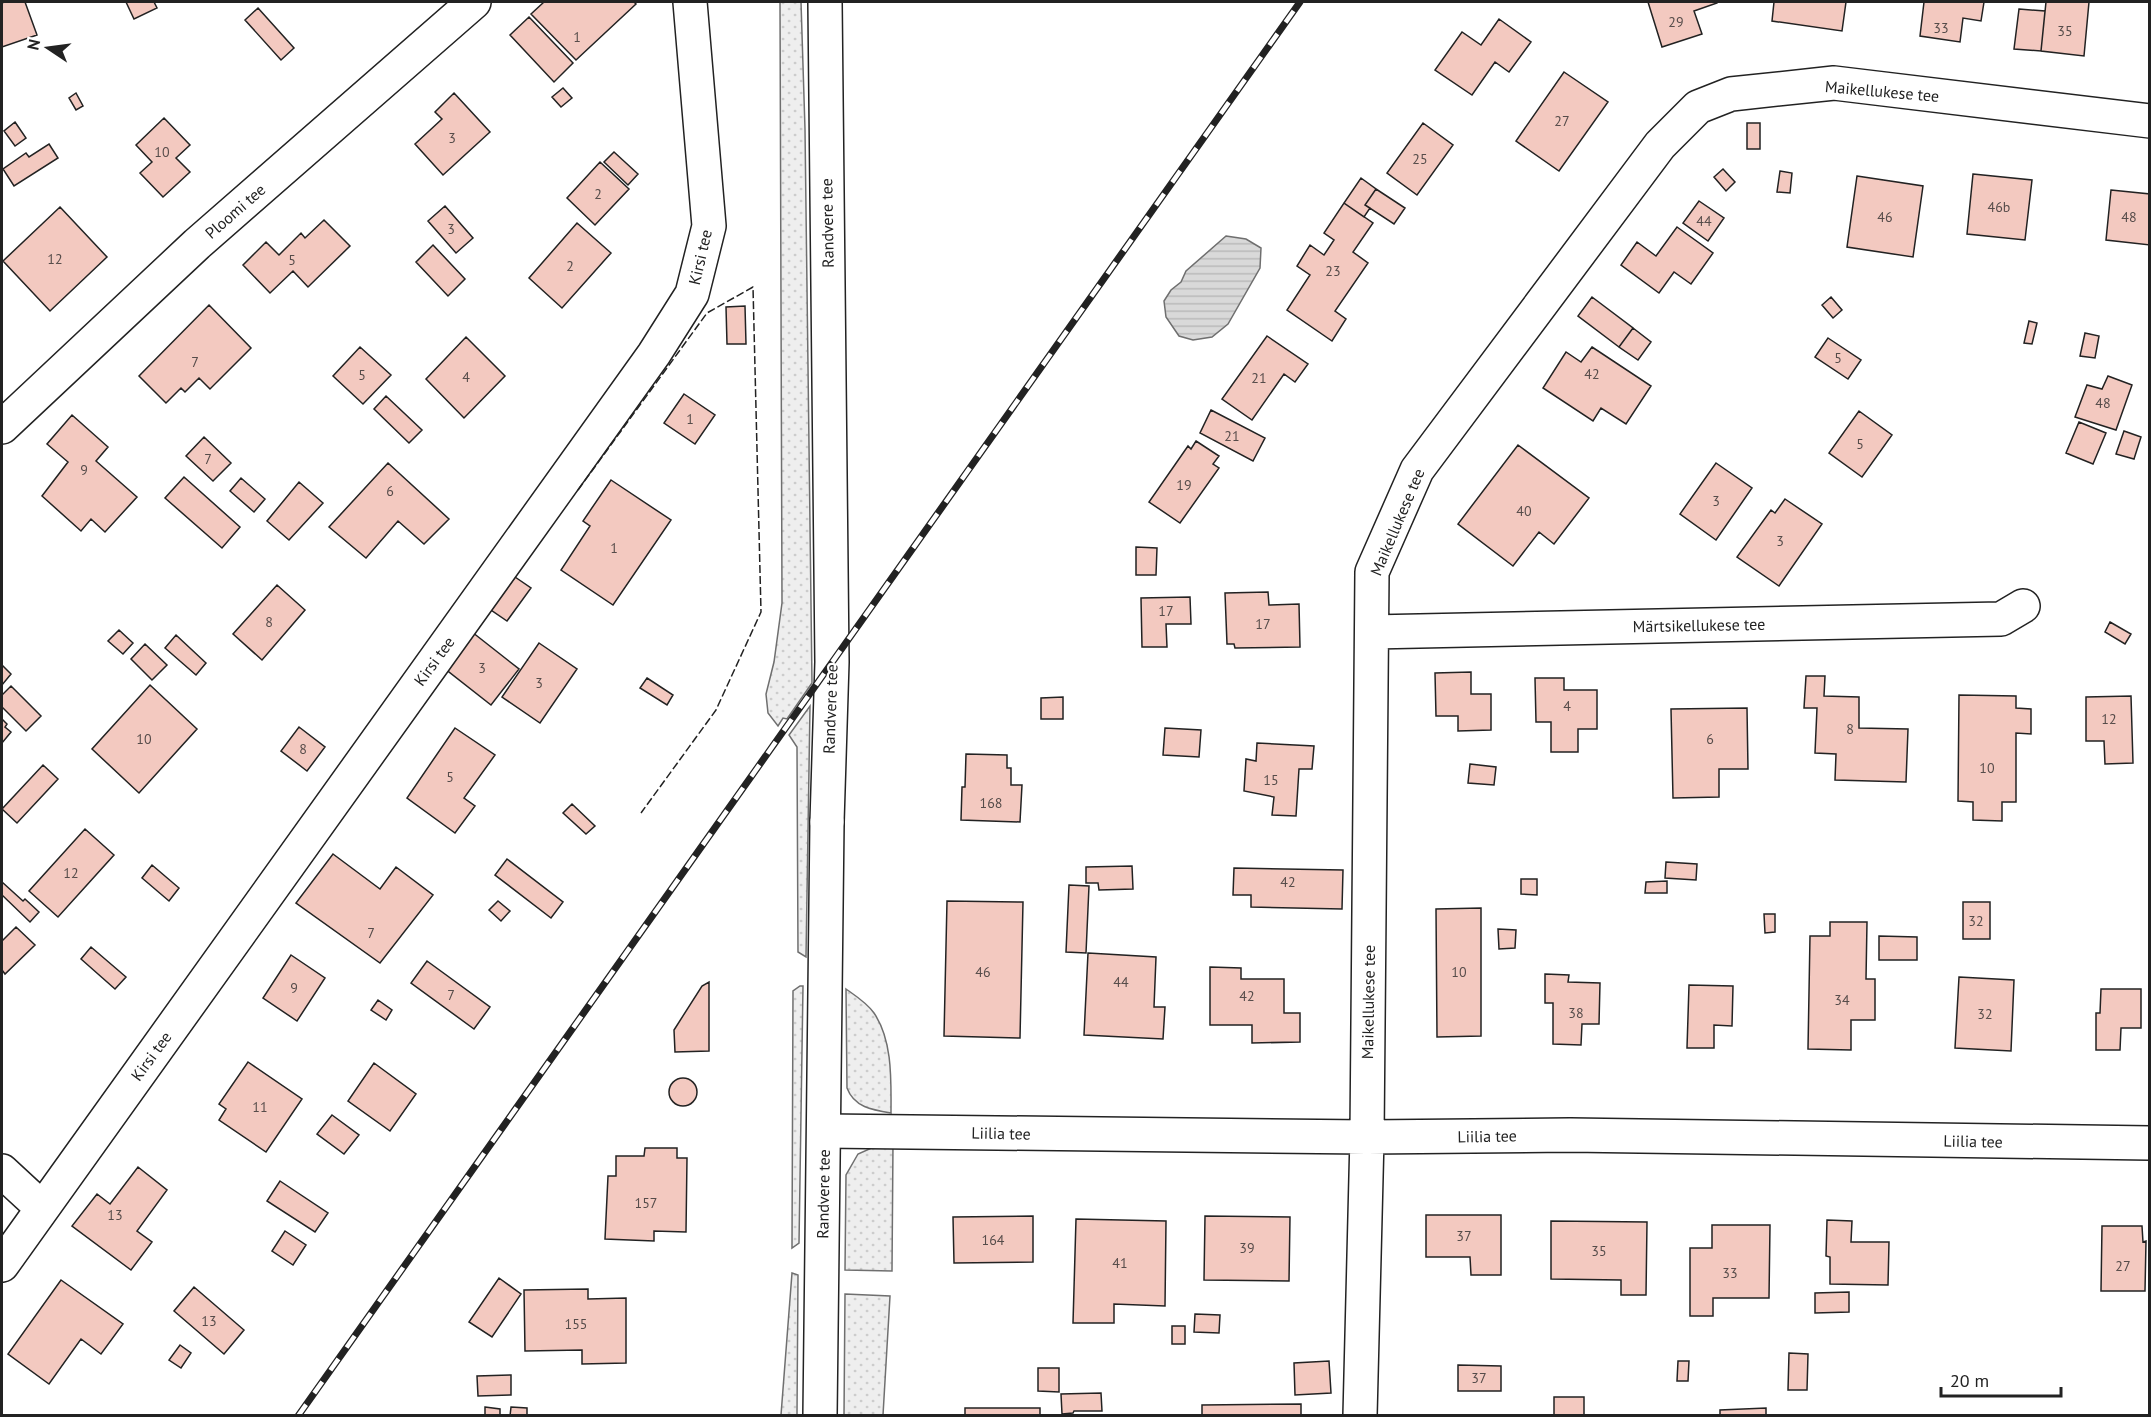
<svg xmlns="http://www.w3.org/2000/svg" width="2151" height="1417" font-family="'PT Sans',sans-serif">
<defs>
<pattern id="grass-dots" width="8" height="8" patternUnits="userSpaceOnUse" patternTransform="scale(1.5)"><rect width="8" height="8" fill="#eee"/><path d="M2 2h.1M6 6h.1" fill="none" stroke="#ccc" stroke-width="1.8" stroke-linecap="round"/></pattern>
<pattern id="water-rules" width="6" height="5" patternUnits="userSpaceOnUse" patternTransform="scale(1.5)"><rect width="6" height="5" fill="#d9d9d9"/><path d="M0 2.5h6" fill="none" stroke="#bababa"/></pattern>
</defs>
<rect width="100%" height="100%" fill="#fff"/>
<path fill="url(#grass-dots)" stroke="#6f6f6f" stroke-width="1.5" d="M780 2H801L805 129 812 683 787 719 783 718 778 726 768 713 766 694 774 662 782 603Z
M810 706 806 957 798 952 797 747 789 735Z
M800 986H803L799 1243 792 1248 793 991Z
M846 989C856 996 867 1003 874 1013 893 1041 891 1081 891 1113 872 1110 854 1107 847 1088Z
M893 1142 892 1271 845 1270 846 1175 858 1154 876 1146Z
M792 1273 798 1275 797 1415H781Z
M845 1294 890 1296 883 1415H844Z"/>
<path fill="url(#water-rules)" stroke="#6f6f6f" stroke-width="1.5" d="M1226 236 1246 239 1261 248 1260 268 1228 324 1212 337 1193 340 1179 336 1166 317 1164 301 1171 290 1181 282 1186 271Z"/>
<path fill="#f3c9c0" stroke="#222" stroke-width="1.5" d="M4 2H25L37 35 2 47V3Z
M126 2H154L157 8 134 19Z
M544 2H634L636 4 576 60 531 14Z
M1648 2H1717V3L1694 11 1702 34 1662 47Z
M1774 2H1846L1842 31 1772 21Z
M1924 2H1984L1981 21 1963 18 1960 42 1920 36Z
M2046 2H2089L2084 56 2041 51Z
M258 8 294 48 281 60 245 20Z
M2019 9 2045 11 2041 51 2014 49Z
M529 17 573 63 554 82 510 35Z
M1499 19 1531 42 1509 72 1495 62 1472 95 1435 70 1462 32 1481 45Z
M1564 72 1608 102 1559 171 1516 141Z
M563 88 572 98 561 107 552 97Z
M76 93 83 106 76 110 69 98Z
M454 93 490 132 443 175 415 144 442 119 435 112Z
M164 118 190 145 176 158 190 172 163 197 140 173 152 162 136 145Z
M15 122 26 138 15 146 4 131Z
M1423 123 1453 145 1417 195 1387 173Z
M1747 123H1760V149H1747Z
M49 144 58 158 14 186 3 169 26 153 29 157Z
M614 152 638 174 628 185 604 162Z
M600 162 629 189 595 225 567 198Z
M1723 169 1735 182 1726 191 1714 177Z
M1780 171 1792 173 1790 193 1777 192Z
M1973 174 2032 180 2025 240 1967 234Z
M1857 176 1923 186 1913 257 1847 247Z
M1361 178 1376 189 1365 205 1370 208 1364 217 1344 203Z
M1376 189 1405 208 1394 224 1365 205Z
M2111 190 2150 194V245L2106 240Z
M1699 201 1724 218 1708 241 1683 223Z
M1344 203 1373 223 1353 252 1368 263 1335 311 1346 319 1332 341 1287 310 1310 275 1297 266 1310 245 1324 255 1334 240 1324 233Z
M445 206 473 238 456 253 428 221Z
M60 207 107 257 50 311 3 261Z
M324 220 350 246 308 287 293 271 270 293 243 265 266 242 279 255 301 233 305 238Z
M577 223 611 253 562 308 529 278Z
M1677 227 1713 253 1691 284 1674 272 1659 293 1621 265 1637 242 1656 256Z
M433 245 465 279 448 296 416 262Z
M1592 297 1633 328 1619 347 1578 316Z
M1831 297 1842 310 1833 318 1822 305Z
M209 305 251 348 210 389 199 378 185 392 181 388 166 403 139 376Z
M745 306 746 344H727L726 307Z
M2029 321 2037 323 2032 344 2024 343Z
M1633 328 1651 342 1638 360 1619 347Z
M2085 333 2099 336 2095 358 2080 356Z
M1267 336 1308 364 1295 382 1284 374 1252 420 1222 399Z
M466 337 505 376 464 418 426 379Z
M1828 338 1861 360 1848 379 1815 357Z
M360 347 391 375 363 404 333 376Z
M1592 347 1651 386 1626 424 1601 408 1593 421 1543 388 1566 352 1581 362Z
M2108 376 2132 385 2116 430 2075 417 2087 385 2102 389Z
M684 394 715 415 695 444 664 423Z
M386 396 422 430 409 443 374 409Z
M1211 410 1265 438 1253 461 1200 433Z
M1859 411 1892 435 1862 477 1829 453Z
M72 415 108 447 96 461 137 497 105 532 91 519 81 531 42 496 68 462 47 444Z
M2079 422 2106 433 2093 464 2066 453Z
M2124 431 2141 437 2134 459 2116 454Z
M204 437 231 463 213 481 186 456Z
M1196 441 1219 456 1213 464 1219 468 1180 523 1149 502 1188 446 1191 449Z
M1518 445 1589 498 1554 544 1539 532 1513 566 1458 524Z
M388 463 449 519 424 544 398 521 366 558 329 527Z
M1716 463 1752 488 1716 540 1680 514Z
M184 477 240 527 222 548 165 498Z
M241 478 265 499 254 512 230 491Z
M611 480 671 520 613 605 561 570 590 526 583 521Z
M299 482 323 503 289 540 267 521Z
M1785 499 1822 524 1779 586 1737 557 1771 510 1775 513Z
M1136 547 1157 548 1156 575H1136Z
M515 577 531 588 507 621 491 610Z
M277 585 305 610 262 660 233 634Z
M1268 592 1269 605 1299 604 1300 647 1235 648 1234 644H1227L1225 593Z
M1190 597 1191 624H1166L1167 647H1142L1141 598Z
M2110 622 2131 634 2125 644 2105 632Z
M119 630 133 643 123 654 108 641Z
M472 632 519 669 491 705 444 668Z
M176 635 206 663 196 675 165 648Z
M539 643 577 669 540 723 502 697Z
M145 644 167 665 152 680 131 659Z
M2 665 11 674 2 685Z
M1471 672V694H1491V730L1458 731V716H1436L1435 673Z
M1806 676H1825L1824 696 1859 697V728L1908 729 1906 782 1835 780 1836 754 1815 753 1817 708H1804Z
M647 678 673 695 667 705 640 688Z
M1535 678H1564V690H1597V729H1578V752H1551V722H1536Z
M150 685 197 729 139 793 92 749Z
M11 686 41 716 26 731 2 707V695Z
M1959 695 2016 696V708L2031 709V734L2016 733V802H2002V821L1973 820V802L1958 801Z
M2131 696 2133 763 2105 764 2104 741H2086V697Z
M1063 697V719H1041V698Z
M1747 708 1748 769H1719V797L1673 798 1671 709Z
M2 719 7 724 5 727 11 732 2 743Z
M299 727 325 747 307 771 281 751Z
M455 728 495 755 464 798 475 806 455 833 407 798Z
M1165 728 1201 730 1199 757 1163 755Z
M1257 743 1314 746 1312 769H1299L1296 816 1272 815 1274 797 1244 791 1246 759 1256 761Z
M966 754 1007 755V768H1011V785H1022L1020 822 961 820 962 787H965Z
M1470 764 1496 767 1494 785 1468 783Z
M43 765 58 779 17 823 2 809Z
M572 804 595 826 586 834 563 813Z
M85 829 114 855 58 917 29 891Z
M333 854 380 889 396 867 433 895 380 963 296 903Z
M507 859 563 902 551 918 495 875Z
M1666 862 1697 864 1696 880 1665 878Z
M152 865 179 888 169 901 142 878Z
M1132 866 1133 889 1099 890 1098 883H1086V867Z
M1234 868 1343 870 1342 909 1251 907V895H1233Z
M1521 879H1537V895L1521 894Z
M1667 881V893H1645L1646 882Z
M2 882 23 901 25 899 39 912 30 922 2 895Z
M1069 885 1089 886 1086 953 1066 952Z
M498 901 510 911 501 921 489 910Z
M947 901 1023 902 1020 1038 944 1036Z
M1963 902H1990V939H1963Z
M1481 908V1036L1437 1037 1436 909Z
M1764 914H1775V932L1765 933Z
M1830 922H1867L1866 979H1875V1020H1851V1050L1808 1049 1810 936H1830Z
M16 927 35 945 5 974 2 970V941Z
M1498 929 1516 930 1515 948 1499 949Z
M1879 936 1917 937V960H1879Z
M91 947 126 977 115 989 81 959Z
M1088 953 1156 957 1154 1007H1165L1163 1039 1084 1035Z
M291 955 325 978 297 1021 263 998Z
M427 961 490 1007 474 1029 411 983Z
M1210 967 1241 968V979H1284V1013H1300V1042L1252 1043V1025H1210Z
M1545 974 1569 975 1568 982 1600 983 1599 1024H1582L1581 1045 1553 1044V1003H1545Z
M1959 977 2014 980 2011 1051 1955 1048Z
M709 982V1051L675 1052 674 1030 702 986Z
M1689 985 1733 986 1732 1026 1714 1025V1048H1687Z
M2101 989H2141V1028H2121L2120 1050H2096V1013H2100Z
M378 1000 392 1010 386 1020 371 1010Z
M248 1062 302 1099 266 1152 219 1120 226 1109 219 1104Z
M374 1063 416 1094 390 1131 348 1101Z
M669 1092a14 14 0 1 1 28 0a14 14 0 1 1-28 0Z
M332 1115 359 1135 344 1154 317 1134Z
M645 1148H677V1158H687L686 1232 654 1231V1241L605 1239 608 1176H616V1156H644Z
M138 1167 167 1190 137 1231 152 1242 131 1270 72 1226 97 1194 110 1204Z
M280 1181 328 1213 315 1232 267 1201Z
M1426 1215H1501V1275H1471L1470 1257H1426Z
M1033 1216V1262L954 1263 953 1217Z
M1205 1216 1290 1217 1289 1281 1204 1280Z
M1076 1219 1166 1221 1165 1306 1114 1304V1323H1073Z
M1827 1220 1852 1221 1851 1242H1889L1888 1285 1830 1284V1257L1826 1256Z
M1551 1221 1647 1222 1646 1295H1621V1280L1551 1279Z
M1712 1225H1770L1769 1298H1713V1316H1690V1248H1712Z
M2102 1226H2142L2143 1242 2146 1241 2145 1291H2101Z
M285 1231 306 1245 293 1265 272 1251Z
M499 1278 521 1294 492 1337 469 1322Z
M61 1280 123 1324 101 1354 81 1339 49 1384 8 1354Z
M194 1287 244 1330 224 1354 174 1311Z
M588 1289V1299L626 1298V1363L582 1364V1350L525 1351 524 1290Z
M1849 1292V1312L1815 1313V1293Z
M1195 1314 1220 1315 1219 1333 1194 1332Z
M1172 1326H1185V1344H1172Z
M180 1345 191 1353 181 1368 169 1360Z
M1789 1353 1808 1354 1807 1390H1788Z
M1329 1361 1331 1393 1295 1395 1294 1363Z
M1678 1361H1689L1688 1381H1677Z
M1458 1365 1501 1366V1391H1458Z
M1038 1368H1059V1392L1038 1391Z
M511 1375V1395L478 1396 477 1376Z
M1101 1393 1102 1411H1074L1073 1413 1062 1414 1061 1394Z
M1554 1397H1584V1416H1554Z
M1301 1404V1416H1202V1405Z
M485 1407 500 1409V1416H485Z
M511 1407 527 1408V1416H510Z
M965 1408H1040V1416H965Z
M1766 1408V1416H1720V1410Z"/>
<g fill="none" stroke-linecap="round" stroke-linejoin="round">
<g stroke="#222" stroke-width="36">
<path id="minor" d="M825 2 832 662 827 822
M2 427 197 244 474 2
M1372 632 2001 619 2023 606
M825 1131 1367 1137 1570 1135 2150 1143
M2 1171 42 1208
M2 1265 654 354 692 294 709 226 690 2
M1360 1416 1367 1137 1372 572 1417 470 1660 145 1698 107 1731 94 1834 83 2150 121"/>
</g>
<g stroke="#222" stroke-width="36">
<path id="major" d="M820 1416 827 822"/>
</g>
<use href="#minor" stroke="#fff" stroke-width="33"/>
<use href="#major" stroke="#fff" stroke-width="33"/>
<g stroke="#222" stroke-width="7">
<path id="rail" d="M298 1416 1300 2"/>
</g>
<use href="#rail" stroke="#fff" stroke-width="4.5" stroke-dasharray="14" stroke-linecap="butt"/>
<path stroke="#222" stroke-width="1.5" stroke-dasharray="8 3" stroke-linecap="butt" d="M578 490 707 313 753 287 761 612 716 710 641 813"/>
</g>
<g text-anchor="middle" stroke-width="4.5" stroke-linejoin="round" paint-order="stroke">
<g font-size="14" fill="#564c4a">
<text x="1676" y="27">29</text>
<text x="1941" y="33">33</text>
<text x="2065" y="36">35</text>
<text x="577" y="42">1</text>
<text x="1562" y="126">27</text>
<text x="452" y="143">3</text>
<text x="162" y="157">10</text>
<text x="1420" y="164">25</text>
<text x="598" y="199">2</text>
<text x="1999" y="212">46b</text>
<text x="1885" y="222">46</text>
<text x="2129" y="222">48</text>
<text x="1704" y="226">44</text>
<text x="451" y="234">3</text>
<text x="55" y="264">12</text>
<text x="292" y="265">5</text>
<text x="570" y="271">2</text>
<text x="1333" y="276">23</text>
<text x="1838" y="363">5</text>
<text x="195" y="367">7</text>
<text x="1592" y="379">42</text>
<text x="362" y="380">5</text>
<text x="466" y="382">4</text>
<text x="1259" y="383">21</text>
<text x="2103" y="408">48</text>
<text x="690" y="424">1</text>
<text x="1232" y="441">21</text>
<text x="1860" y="449">5</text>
<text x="208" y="464">7</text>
<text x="84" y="475">9</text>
<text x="1184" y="490">19</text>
<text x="390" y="496">6</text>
<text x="1716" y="506">3</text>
<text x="1524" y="516">40</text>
<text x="1780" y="546">3</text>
<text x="614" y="553">1</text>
<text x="1166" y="616">17</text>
<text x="269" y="627">8</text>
<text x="1263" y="629">17</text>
<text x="482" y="673">3</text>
<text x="539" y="688">3</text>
<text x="1567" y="711">4</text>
<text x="2109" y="724">12</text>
<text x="1850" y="734">8</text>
<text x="144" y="744">10</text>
<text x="1710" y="744">6</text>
<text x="303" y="754">8</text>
<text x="1987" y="773">10</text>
<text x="450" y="782">5</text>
<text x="1271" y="785">15</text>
<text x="991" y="808">168</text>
<text x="71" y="878">12</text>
<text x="1288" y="887">42</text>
<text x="1976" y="926">32</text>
<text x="371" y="938">7</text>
<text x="983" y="977">46</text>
<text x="1459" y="977">10</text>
<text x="1121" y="987">44</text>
<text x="294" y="993">9</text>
<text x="451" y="1000">7</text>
<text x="1247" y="1001">42</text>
<text x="1842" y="1005">34</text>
<text x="1576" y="1018">38</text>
<text x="1985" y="1019">32</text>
<text x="260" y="1112">11</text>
<text x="646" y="1208">157</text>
<text x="115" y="1220">13</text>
<text x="1464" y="1241">37</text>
<text x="993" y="1245">164</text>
<text x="1247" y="1253">39</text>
<text x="1599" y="1256">35</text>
<text x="1120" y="1268">41</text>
<text x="2123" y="1271">27</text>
<text x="1730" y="1278">33</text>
<text x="209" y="1326">13</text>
<text x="576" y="1329">155</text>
<text x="1479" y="1383">37</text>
</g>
<g font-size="16" fill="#222" stroke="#fff">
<text transform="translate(1882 91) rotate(5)" y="6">Maikellukese tee</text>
<text transform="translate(235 211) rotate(-41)" y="6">Ploomi tee</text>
<text transform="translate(827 223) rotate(-91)" y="6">Randvere tee</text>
<text transform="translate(700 257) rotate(-77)" y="6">Kirsi tee</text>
<text transform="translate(1397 522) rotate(-67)" y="6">Maikellukese tee</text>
<text transform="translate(1699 625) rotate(-1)" y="6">Märtsikellukese tee</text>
<text transform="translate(434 661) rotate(-54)" y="6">Kirsi tee</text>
<text transform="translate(830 709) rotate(-88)" y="6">Randvere tee</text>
<text transform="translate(1368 1002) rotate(-89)" y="6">Maikellukese tee</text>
<text transform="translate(151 1056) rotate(-54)" y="6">Kirsi tee</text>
<text transform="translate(1001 1133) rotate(1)" y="6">Liilia tee</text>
<text transform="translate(1487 1136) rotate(-1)" y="6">Liilia tee</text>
<text transform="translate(1973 1141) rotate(1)" y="6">Liilia tee</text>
<text transform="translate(823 1194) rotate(-89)" y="6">Randvere tee</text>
</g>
</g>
<rect width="2151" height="1417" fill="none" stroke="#222222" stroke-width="6"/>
<g transform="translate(48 48) rotate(283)" stroke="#ffffff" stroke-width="4.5" paint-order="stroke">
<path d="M0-4.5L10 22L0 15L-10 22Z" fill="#222222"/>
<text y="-9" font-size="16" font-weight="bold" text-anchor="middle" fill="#222222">N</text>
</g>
<path d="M1941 1387v9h120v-9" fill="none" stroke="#222222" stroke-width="3"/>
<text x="1950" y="1387" font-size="18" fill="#222222" stroke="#ffffff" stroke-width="4.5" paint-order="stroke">20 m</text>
</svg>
